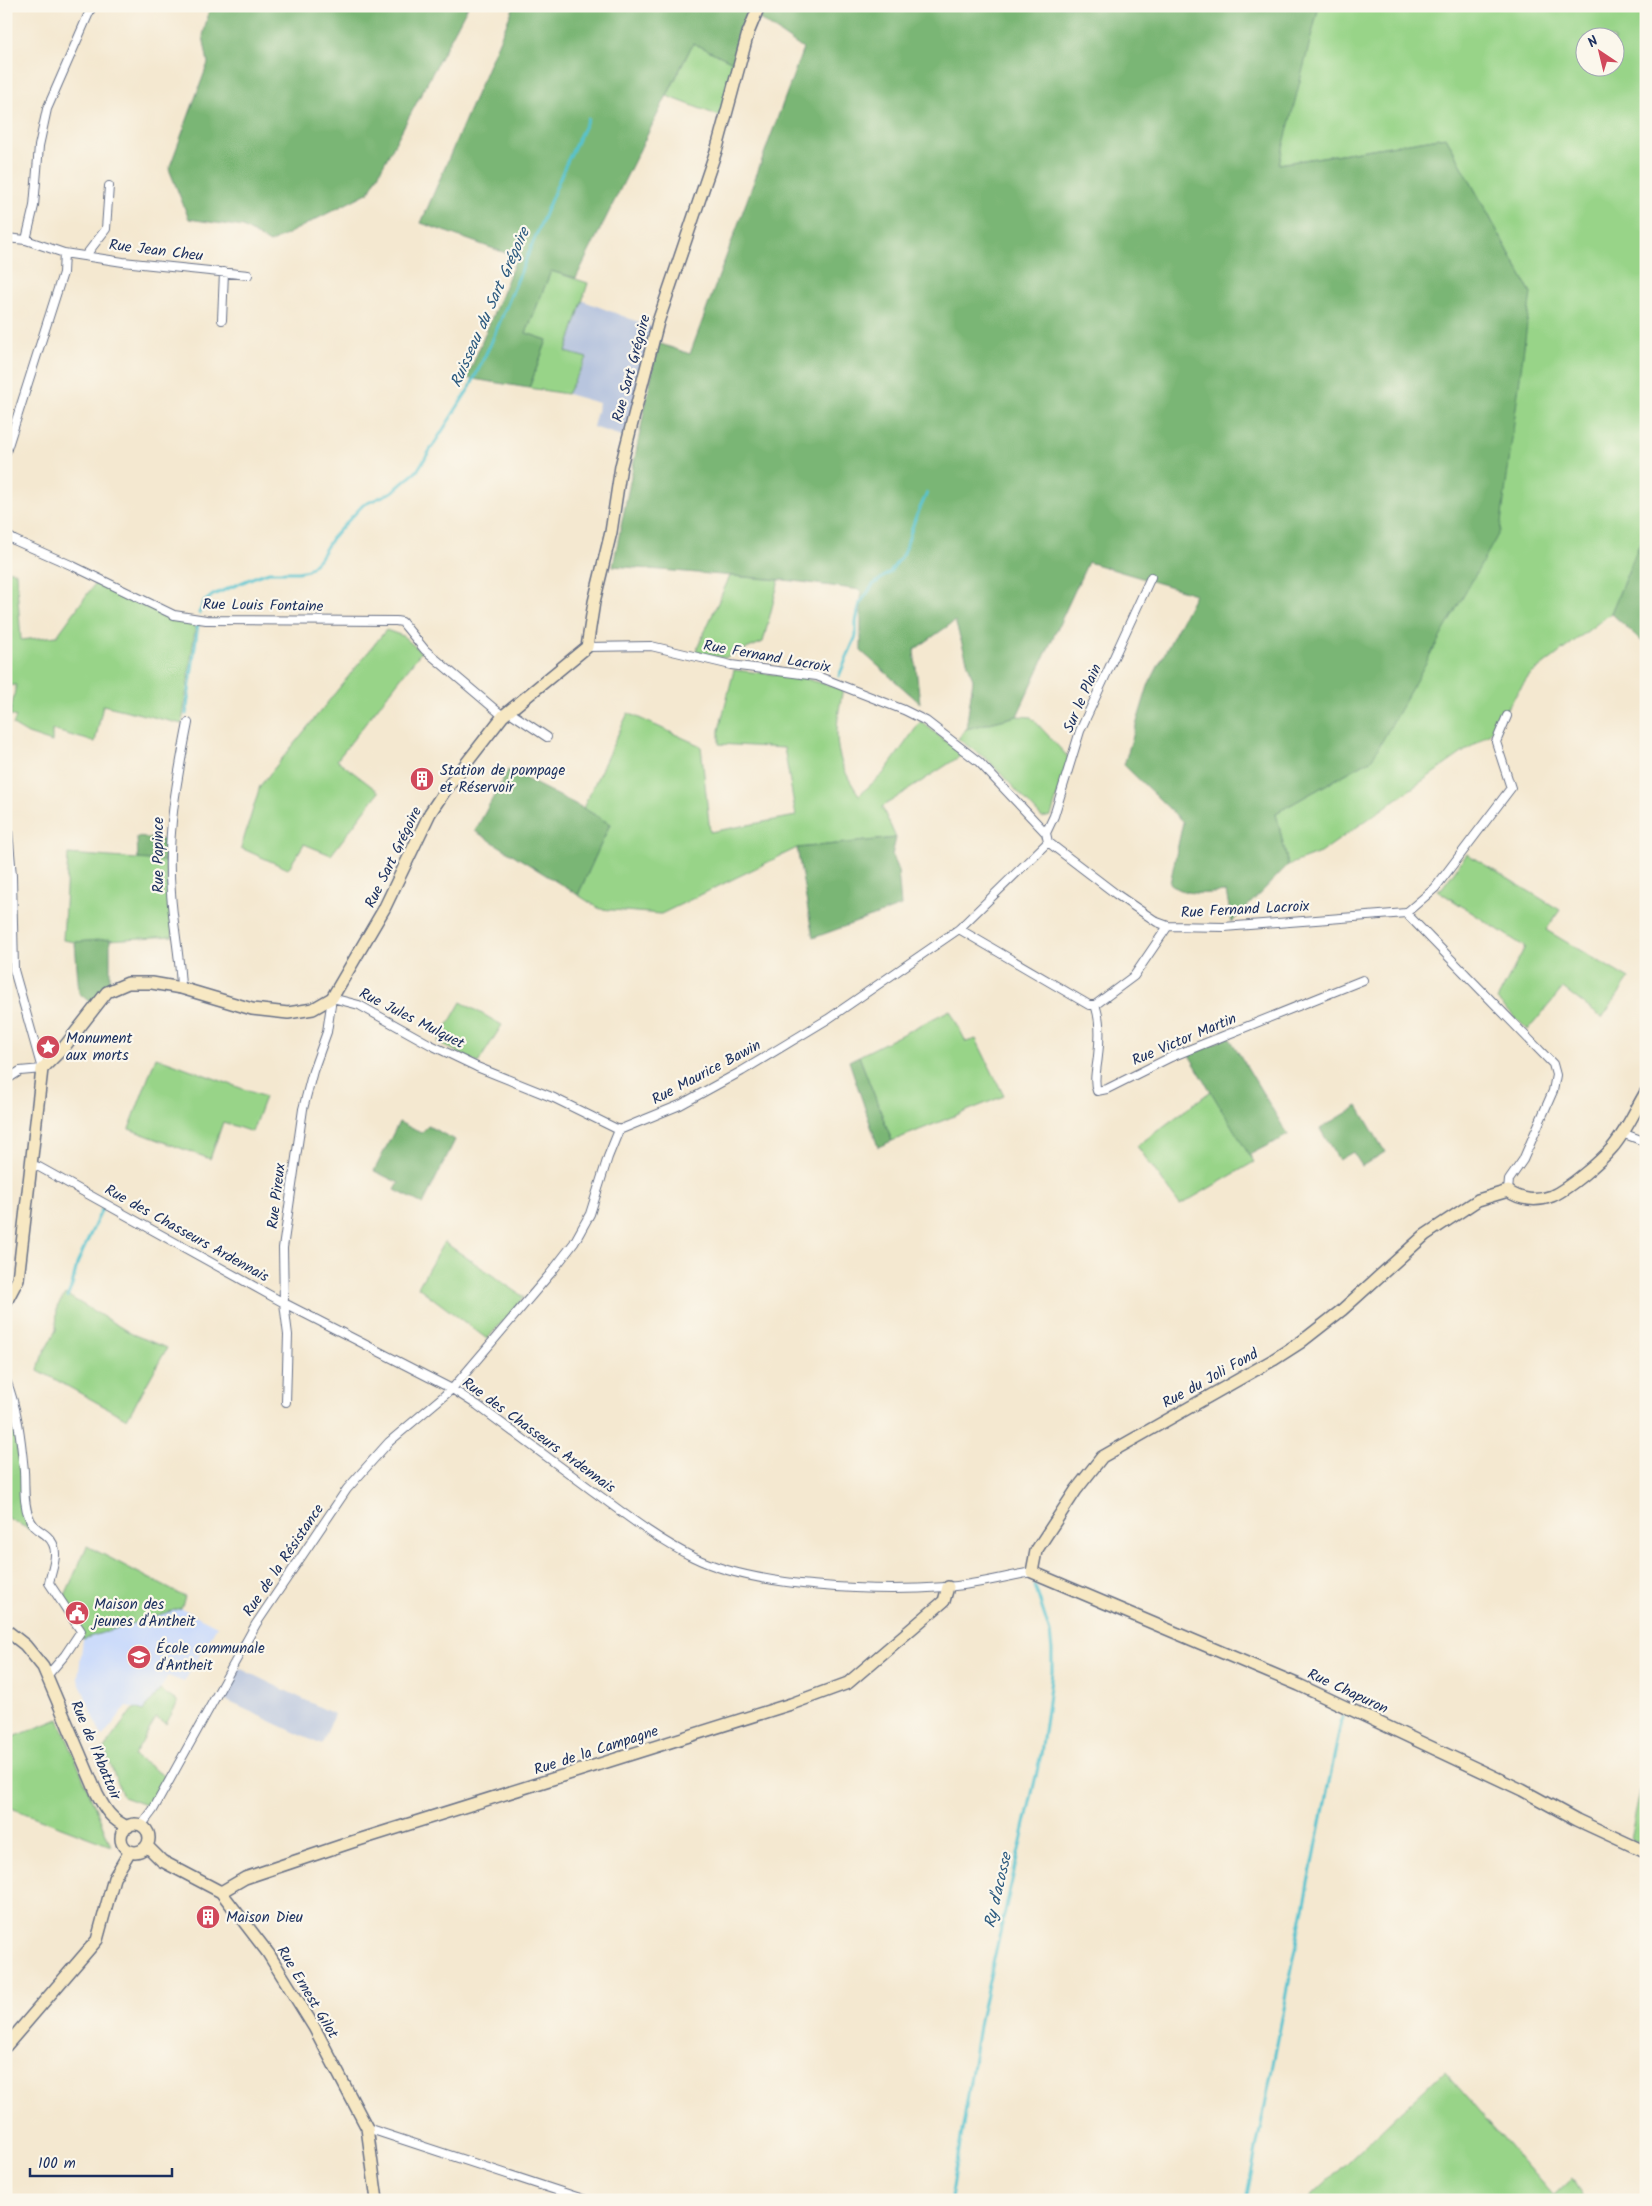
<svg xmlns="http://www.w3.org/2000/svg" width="1652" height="2206" font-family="Kalam,sans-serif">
<rect width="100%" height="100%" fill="#fbf7ec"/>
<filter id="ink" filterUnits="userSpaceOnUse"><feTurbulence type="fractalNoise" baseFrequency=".02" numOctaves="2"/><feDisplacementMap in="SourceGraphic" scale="10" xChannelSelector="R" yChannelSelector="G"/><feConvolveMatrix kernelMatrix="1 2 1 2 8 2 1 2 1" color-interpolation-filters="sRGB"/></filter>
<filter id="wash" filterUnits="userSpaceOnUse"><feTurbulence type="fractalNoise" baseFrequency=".0096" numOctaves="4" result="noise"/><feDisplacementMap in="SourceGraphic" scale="20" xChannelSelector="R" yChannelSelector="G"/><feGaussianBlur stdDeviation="1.12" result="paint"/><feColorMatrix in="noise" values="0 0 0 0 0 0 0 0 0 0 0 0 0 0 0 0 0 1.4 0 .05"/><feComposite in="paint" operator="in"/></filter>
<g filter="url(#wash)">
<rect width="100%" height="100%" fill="#f4e8d0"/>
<path fill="#ccdbfa" d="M181 1608 217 1626 184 1682 168 1676 160 1690 143 1711 127 1706 102 1737 78 1679 83 1639Z"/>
<path fill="#b8c5de" d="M581 300 654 328 625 437 593 427 599 403 567 394 587 359 566 352Z
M239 1668 334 1714 322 1745 223 1699Z"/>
<path fill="#98d488" stroke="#5a8273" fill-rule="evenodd" d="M1319 6H1646V528L1611 613 1529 676 1489 734 1320 853 1288 865 1276 813 1372 759 1531 293 1446 137 1278 164ZM1584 38H1614V68H1584Z
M693 43 735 63 722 117 667 96Z
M551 271 588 283 566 352 587 358 567 394 529 388 547 340 526 333Z
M6 570 16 572 21 640 57 636 96 582 149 609 196 622 182 724 103 705 95 742 52 730V742L28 734 13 725 16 717 10 715 16 685 6 686Z
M730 576 779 580 763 642 725 658 695 653Z
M386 630 403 636 421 652 337 760 379 792 331 855 304 844 288 869 241 848 260 786Z
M734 670 799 677 843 689C834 733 832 756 859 795L883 774 921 721 962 755 882 807 896 838 797 848 661 914 600 909 578 895 610 824 583 808 628 713 701 746 710 832 796 816 784 748 719 744V730Z
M1017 716 1031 717 1069 758 1051 816 1042 818 988 760 958 739 966 729Z
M68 854 165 861 173 936 75 942 63 940Z
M1467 854 1560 910 1546 930 1629 979 1602 1018 1563 988 1528 1030 1497 1000 1525 947 1437 890 1442 888Z
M461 1002 502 1025 478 1063 438 1042Z
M950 1010 966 1042 976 1039 1004 1096 892 1141 859 1056Z
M156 1057 265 1097 252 1132 223 1122 210 1159 129 1129Z
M1211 1091 1254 1162 1180 1205 1137 1146Z
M444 1242 524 1297 487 1339 418 1287Z
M65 1294 132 1334 167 1348 127 1419 38 1370 42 1356 56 1330 57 1307Z
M6 1388 20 1464 22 1507 32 1531 6 1517Z
M87 1546 185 1597 181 1608 83 1639 63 1600Z
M160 1690 178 1702 166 1724 156 1718 134 1756 166 1777 151 1806H148L123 1797 104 1748 132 1710 136 1708 143 1711Z
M59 1719 111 1846 6 1806V1740Z
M1646 1764V1845L1630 1839Z
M1444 2071 1553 2196 1572 2178 1584 2200H1308Z"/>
<path fill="#7ab674" stroke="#4a7269" d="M210 6H468L369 192 270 243 243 227 189 219 169 169 208 63 203 36Z
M514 6H1319L1279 164 1446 137 1531 293 1500 531 1372 759 1276 813 1288 865 1232 922 1226 892C1207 893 1184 897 1170 883L1183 822 1124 765 1148 686 1195 594 1088 562 1017 716 966 729 973 680 955 621 914 650 920 703 861 651V590L794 581 613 566 658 343 690 354 803 49 758 18 735 63 693 43 576 278 551 271 526 333 547 340 529 388 467 378 517 257 421 223Z
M1646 528V645L1611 613Z
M508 770 583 808 610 824 578 895 475 831Z
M137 837 166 840 165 861 138 859Z
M896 838 892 855 898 871 901 906 813 938 797 848Z
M110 939V985L92 1004 79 993 75 942Z
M1229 1037 1288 1135 1249 1155 1189 1055Z
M859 1056 892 1141 878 1147 849 1061Z
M1358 1106 1385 1152 1362 1166 1353 1152 1339 1160 1320 1129Z
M399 1122 421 1133 428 1126 455 1140 423 1204 395 1190 399 1183 374 1171Z"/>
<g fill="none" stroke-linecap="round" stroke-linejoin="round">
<path stroke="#57c3cf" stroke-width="3" d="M199 613 204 602 213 595 257 576 269 572H298L308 570 319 559 332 538 363 505 392 492 417 471 470 387 491 343 565 166 588 119
M839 676 856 636V622L860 603 873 585 890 572 904 553 915 519 927 493
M186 714 198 624
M67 1297 72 1286 77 1264 102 1209
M951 2200 980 2020 1041 1754 1052 1672V1650L1050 1633 1035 1586
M1246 2200 1342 1717"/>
</g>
</g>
<g filter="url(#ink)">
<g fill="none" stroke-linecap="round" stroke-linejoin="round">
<g stroke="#677086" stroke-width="10">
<path id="street" d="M6 238 26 240 64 253 123 262 248 275
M26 240 34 206 39 146 47 109 92 6
M86 255 106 229 109 186
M222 320 224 272
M6 452 63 273 64 253
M6 532 8 536 14 540 73 566 174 615 206 620 396 621 402 622 425 650 503 716
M587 647 651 646 731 665 817 676 904 710 926 721 979 762 1046 833 1048 842 1116 894 1157 922 1168 926 1224 927 1406 913 1553 1064 1556 1075 1553 1091 1523 1160 1509 1180 1508 1191
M508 711 547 737
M6 807 12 876 14 970 42 1069 20 1071 6 1080
M1046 833 1054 816 1080 731 1151 577
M1406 913 1435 888 1511 788 1496 742 1507 716
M959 929 1089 1005H1095L1134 976 1168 926
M181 988C180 956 173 925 171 893 166 835 177 779 188 723
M1095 1005C1101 1020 1100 1039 1098 1056 1097 1068 1093 1080 1097 1091L1107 1089 1171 1057 1363 980
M1622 1133 1646 1142
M30 1164 39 1167 284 1303 452 1389 477 1405C515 1433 552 1461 589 1488 623 1513 656 1539 693 1557 755 1588 877 1592 946 1587 975 1585 1004 1577 1032 1572
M6 1380C18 1410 21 1440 24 1471 25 1487 23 1503 29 1517 33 1528 40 1530 47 1536 62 1549 52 1568 49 1583L81 1631 65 1655 47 1676
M286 1402 288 1335 284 1303 283 1248 303 1109 313 1071 327 1032 332 998 359 1005 431 1045 477 1067 554 1098 619 1130
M141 1826 153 1810 256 1624 347 1489 389 1442 452 1389 550 1274 574 1243 590 1214 608 1157 619 1130 680 1105 742 1071 828 1019 959 929 1048 842
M367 2128 586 2200"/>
</g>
<g stroke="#677086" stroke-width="14">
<path id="secondary" d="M1646 1092C1635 1110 1626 1132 1612 1148 1600 1162 1568 1189 1552 1196 1537 1202 1520 1200 1508 1191L1478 1200 1425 1235 1342 1310 1301 1342 1273 1360 1102 1457 1076 1490 1036 1551 1032 1572 1299 1685 1522 1790 1577 1820 1646 1852
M6 1302 18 1279 42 1069 65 1046 107 992 128 983H152L181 988 252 1009 288 1013 313 1009 332 998 384 909 430 813 444 792 503 716 587 647 594 602 611 532 621 466 658 322 717 148 748 33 759 6
M6 1630 25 1645 43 1667 97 1794C105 1809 111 1820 128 1827
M121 1838a14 14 0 1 1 28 0a14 14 0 1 1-28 0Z
M147 1846 162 1861 221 1892 268 1953 314 2027 367 2128 377 2200
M221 1892 245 1878 352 1842 791 1704 848 1683 944 1601 948 1587
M6 2046 97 1940 114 1878 130 1851"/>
</g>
<use href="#street" stroke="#fff" stroke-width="8"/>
<use href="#secondary" stroke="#f7e8c3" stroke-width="11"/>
</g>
</g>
<defs>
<g id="building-disc" transform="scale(1.25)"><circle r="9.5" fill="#d1495b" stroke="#fbf7ec"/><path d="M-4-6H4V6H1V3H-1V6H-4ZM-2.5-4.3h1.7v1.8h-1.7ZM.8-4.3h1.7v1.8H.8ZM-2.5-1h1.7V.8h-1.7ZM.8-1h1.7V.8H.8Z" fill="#fff"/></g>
<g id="sight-disc" transform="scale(1.25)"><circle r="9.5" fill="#d1495b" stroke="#fbf7ec"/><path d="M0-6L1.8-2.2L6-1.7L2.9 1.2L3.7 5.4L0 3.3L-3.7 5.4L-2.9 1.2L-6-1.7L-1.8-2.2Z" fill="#fff"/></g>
<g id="civic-disc" transform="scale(1.25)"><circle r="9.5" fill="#d1495b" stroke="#fbf7ec"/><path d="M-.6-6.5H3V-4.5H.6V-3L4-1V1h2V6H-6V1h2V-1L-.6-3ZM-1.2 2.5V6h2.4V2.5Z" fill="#fff"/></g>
<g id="school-disc" transform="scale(1.25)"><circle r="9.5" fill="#d1495b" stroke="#fbf7ec"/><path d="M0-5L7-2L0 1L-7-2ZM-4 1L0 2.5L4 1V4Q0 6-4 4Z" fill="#fff"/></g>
</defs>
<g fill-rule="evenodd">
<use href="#building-disc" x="422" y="779"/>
<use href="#sight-disc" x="48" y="1047"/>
<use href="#civic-disc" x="77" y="1613"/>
<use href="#school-disc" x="139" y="1657"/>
<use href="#building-disc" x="208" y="1917"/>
</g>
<g text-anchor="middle" stroke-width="4.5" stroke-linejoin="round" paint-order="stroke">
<g font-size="15" fill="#1b2f5e" stroke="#fbf7ec">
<text transform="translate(156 250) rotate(7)" y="5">Rue Jean Cheu</text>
<text transform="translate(631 368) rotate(-75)" y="5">Rue Sart Grégoire</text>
<text transform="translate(263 605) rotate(1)" y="5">Rue Louis Fontaine</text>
<text transform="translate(767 656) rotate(10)" y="5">Rue Fernand Lacroix</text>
<text transform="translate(1082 698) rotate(-66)" y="5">Sur le Plain</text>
<text transform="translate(158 855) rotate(-90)" y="5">Rue Papince</text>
<text transform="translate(393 857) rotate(-64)" y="5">Rue Sart Grégoire</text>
<text transform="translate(1245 909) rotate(-3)" y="5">Rue Fernand Lacroix</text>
<text transform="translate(412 1018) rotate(27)" y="5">Rue Jules Mulquet</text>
<text transform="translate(1184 1039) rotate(-23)" y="5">Rue Victor Martin</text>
<text transform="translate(706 1072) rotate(-28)" y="5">Rue Maurice Bawin</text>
<text transform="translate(276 1196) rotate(-83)" y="5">Rue Pireux</text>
<text transform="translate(187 1233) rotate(29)" y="5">Rue des Chasseurs Ardennais</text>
<text transform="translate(1210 1378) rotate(-29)" y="5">Rue du Joli Fond</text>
<text transform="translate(539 1435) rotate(36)" y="5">Rue des Chasseurs Ardennais</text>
<text transform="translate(283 1560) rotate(-56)" y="5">Rue de la Résistance</text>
<text transform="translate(1348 1691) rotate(25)" y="5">Rue Chapuron</text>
<text transform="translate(96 1750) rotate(67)" y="5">Rue de l'Abattoir</text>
<text transform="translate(596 1750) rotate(-18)" y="5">Rue de la Campagne</text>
<text transform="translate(308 1992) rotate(59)" y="5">Rue Ernest Gilot</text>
</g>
<g font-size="15" fill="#1b2f5e" stroke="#fbf7ec" text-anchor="start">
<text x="440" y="775">Station de pompage<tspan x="440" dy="17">et Réservoir</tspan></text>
<text x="66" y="1043">Monument<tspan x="66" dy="17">aux morts</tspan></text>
<text x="94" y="1609">Maison des<tspan x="94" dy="17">jeunes d'Antheit</tspan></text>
<text x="156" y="1653">École communale<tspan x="156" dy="17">d'Antheit</tspan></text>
<text x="226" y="1922">Maison Dieu</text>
</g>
<g font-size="16" font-style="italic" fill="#2d5b80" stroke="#fbf7ec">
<text transform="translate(489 307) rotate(-66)" y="6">Ruisseau du Sart Grégoire</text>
<text transform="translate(997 1890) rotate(-77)" y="6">Ry d'acosse</text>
</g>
</g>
<rect width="1652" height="2206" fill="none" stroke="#fbf7ec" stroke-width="25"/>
<g transform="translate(1600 52) rotate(325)"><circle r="24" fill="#fbf7ec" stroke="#a1a7b3"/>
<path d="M0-4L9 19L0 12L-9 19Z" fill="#d1495b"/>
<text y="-8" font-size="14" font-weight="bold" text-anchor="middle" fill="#1b2f5e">N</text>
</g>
<path d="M30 2168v8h142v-8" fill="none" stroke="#1b2f5e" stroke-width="2.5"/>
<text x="38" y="2168" font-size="15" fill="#1b2f5e" stroke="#fbf7ec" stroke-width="4" paint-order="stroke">100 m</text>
</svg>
